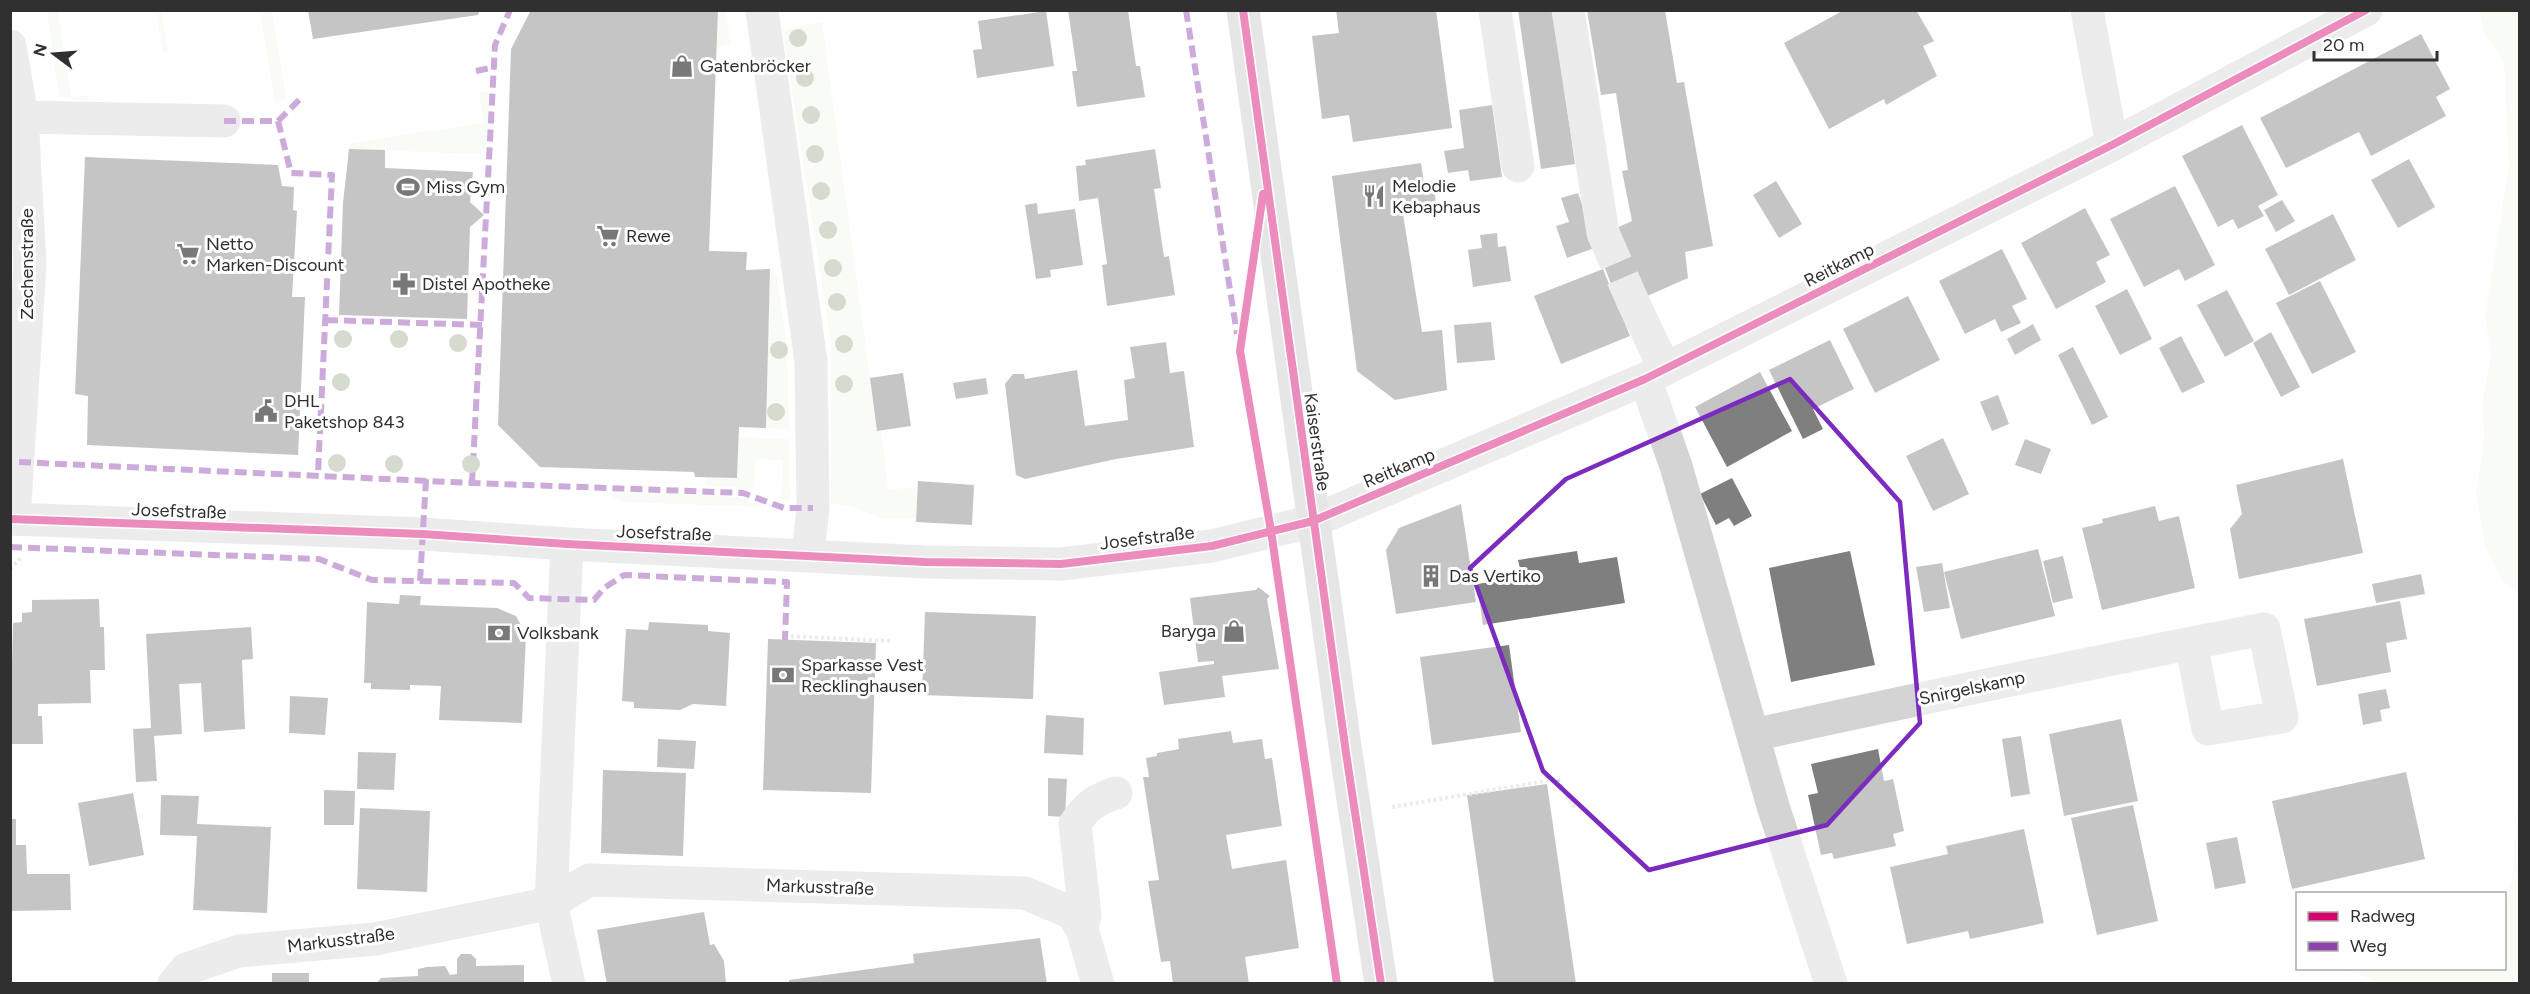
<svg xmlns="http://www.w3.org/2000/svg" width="2530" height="994" font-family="Figtree,sans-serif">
<rect width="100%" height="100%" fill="#fff"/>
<path fill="#f2f6ec" d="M47 11H58L71 97 88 96V102L59 96Z
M156 11H161L168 52 163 53Z
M260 11H272L286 98 275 105Z
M718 11H726L731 43 717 48Z
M2479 11H2519V594L2504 583 2485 545 2476 495 2484 440 2483 399 2491 355 2485 315 2509 168 2504 60 2485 35Z
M822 22 870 378 877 431 881 430 888 489 918 488 916 518H881L848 505 831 504V342L783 32 786 29Z
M484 92 490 94 488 147 480 154 349 149 350 143 483 123 479 93Z
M770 269 777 275 787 348 789 429 766 428Z
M739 437 789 439 790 501 781 500 783 460 756 459 754 489 705 485 706 477 737 478Z
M616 491 724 496 741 498 764 507 623 502 612 496Z
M2519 793V983H2382L2345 969 2504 968 2505 902 2512 882Z"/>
<path fill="#7f7f7f" d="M308 10H480L478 15 313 39Z
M531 10H718L709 251 747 252 746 270 770 269 766 428 739 427 737 478 695 477 694 472 540 467 498 425 511 49Z
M1068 10H1128L1136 66H1140L1145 97 1077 107 1072 71H1077Z
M1336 10H1436L1452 128 1353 142 1349 115 1322 119 1312 36 1339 33Z
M1518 10H1553L1575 164 1541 169Z
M1587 10H1665L1677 83 1684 82 1713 246 1685 252 1688 278 1620 308 1597 247 1567 258 1556 226 1569 222 1561 198 1578 193 1594 238 1632 221 1622 171 1628 170 1616 93 1601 95Z
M1844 10H1916L1934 41 1923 46 1937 76 1886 105 1884 99 1829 129 1784 43Z
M1046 11 1054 66 977 78 973 50 982 49 978 21Z
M2421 34 2450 89 2436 97 2446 116 2371 156 2359 132 2286 168 2260 118Z
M1492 105 1502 177 1470 181 1468 170 1448 173 1444 151 1464 148 1459 110Z
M2242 125 2278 195 2258 206 2264 216 2238 229 2233 219 2218 227 2182 156Z
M349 149 385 150V168L473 172 470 202 484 215 470 227 467 319 339 315 343 203Z
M1155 149 1161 188 1154 189 1164 257 1169 256 1175 295 1107 306 1102 265 1107 264 1098 198 1079 201 1076 166 1086 165 1085 160Z
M85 157 278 165 282 186 294 187 293 210 297 211 292 297H305L298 455 87 445 88 396 75 394Z
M2409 159 2435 207 2398 228 2371 180Z
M1421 163 1424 183 1433 181 1436 203 1402 208 1422 332 1442 330 1447 390 1395 400 1357 371 1332 176Z
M1776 181 1802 224 1779 238 1753 195Z
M2175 186 2215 265 2185 281 2179 269 2144 287 2110 219Z
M2282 200 2295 221 2276 232 2264 210Z
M1037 203 1038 214 1075 209 1083 265 1050 270 1051 277 1036 279 1025 205Z
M2085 208 2110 255 2096 262 2106 282 2056 309 2021 243Z
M2333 214 2356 260 2289 295 2265 249Z
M1497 233 1498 247 1506 246 1511 281 1473 287 1468 250 1482 248 1480 235Z
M2002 249 2027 299 2012 306 2021 323 2001 332 1995 319 1965 334 1939 281Z
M1603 269 1630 336 1561 364 1534 296Z
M2320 281 2356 352 2312 374 2276 303Z
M2127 289 2152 339 2120 355 2095 306Z
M2227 290 2254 341 2225 357 2197 305Z
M1908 296 1940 360 1875 393 1843 329Z
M1491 322 1495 360 1457 363 1454 325Z
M2033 324 2041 340 2015 355 2007 339Z
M2271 332 2300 387 2281 397 2253 343Z
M2181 336 2205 382 2182 393 2159 348Z
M1830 340 1854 389 1813 409 1823 429 1803 439 1769 370Z
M1166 342 1170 373 1184 371 1194 447 1116 459 1025 479 1016 475 1005 384 1013 374H1024L1025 379 1077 370 1085 426 1128 420 1124 380 1135 378 1130 347Z
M2073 347 2108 417 2092 425 2058 355Z
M1760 372 1792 431 1727 467 1695 407Z
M903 373 911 426 877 431 870 378Z
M986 378 988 394 956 399 953 383Z
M1998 395 2009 424 1992 431 1980 402Z
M1943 438 1969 494 1933 511 1906 456Z
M2025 439 2051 449 2041 474 2015 465Z
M2343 459 2363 553 2239 579 2230 529 2242 514 2236 485Z
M1732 478 1752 516 1734 526 1729 518 1716 525 1700 494Z
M918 481 974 485 972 525 916 522Z
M1461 504 1476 602 1396 614 1386 550 1399 528Z
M2155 506 2159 521 2179 516 2195 588 2102 610 2082 528 2103 523 2102 519Z
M2038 549 2055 616 1961 639 1944 572Z
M1577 551 1579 563 1617 557 1625 603 1483 625 1477 584 1522 577 1518 560Z
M1850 551 1875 665 1791 682 1769 568Z
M2063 556 2073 598 2053 603 2043 561Z
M1942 563 1950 608 1924 612 1916 567Z
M2421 574 2425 594 2376 603 2372 584Z
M1258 587 1270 596 1267 599 1279 669 1222 676 1225 697 1164 705 1159 672 1214 664V661L1198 662 1190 598 1256 590Z
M400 595 421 596 420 605 497 608 516 616 526 635 522 723 439 720 441 686 410 685V690L371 689V683H364L367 602 399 604Z
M99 599 100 627H104L105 670H90L91 703 38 704V716H42L43 744H10L13 623 22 622V613L32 612V600Z
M2400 601 2407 639 2386 643 2391 672 2317 686 2304 619Z
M925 612 1036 616 1033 699 922 695Z
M649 622 708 625V631L730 633 726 706 693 704 680 710 634 708V702L622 701 626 629 648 630Z
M251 627 253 659 242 660 245 729 204 732 201 683 179 684 182 734 154 736 157 781 136 782 133 729 151 728 146 634Z
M768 639 876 643 871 793 763 790Z
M1509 645 1521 732 1432 745 1420 657Z
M2386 689 2390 708 2380 710 2382 721 2363 725 2358 694Z
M290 696 328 698 325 735 289 733Z
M1046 715 1084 718 1083 755 1044 753Z
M2121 719 2138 801 2064 816 2049 734Z
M1231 731 1233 743 1262 739 1265 759 1272 758 1282 826 1226 835 1232 869 1286 860 1299 948 1245 957 1249 984H1173L1170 961 1161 962 1148 881 1159 880 1143 777H1149L1146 758 1157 756V753L1179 749 1178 739Z
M2021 736 2030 794 2011 797 2002 739Z
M658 739 696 741 694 769 657 767Z
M1878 749 1884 781 1893 779 1904 831 1893 834 1896 846 1834 859 1832 853 1821 855 1808 795 1818 793 1811 764Z
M358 752 396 753 394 790 357 789Z
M603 770 686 773 683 856 601 853Z
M2406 772 2425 859 2292 889 2272 801Z
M1048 778 1067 779 1065 817 1048 816Z
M1547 784 1576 984H1494L1467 795Z
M324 790 355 791 354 825H324Z
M133 793 144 855 89 866 78 803Z
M161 795 199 796 197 824 271 827 267 913 193 910 197 836 160 835Z
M2133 805 2158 921 2097 935 2071 818Z
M360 808 430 811 427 892 357 889Z
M10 819H16V845H26L27 874H70L71 910 10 911Z
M2024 829 2044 923 1970 939 1968 931 1907 944 1890 867 1948 854 1946 846Z
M2237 837 2246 883 2215 889 2206 843Z
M704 912 710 945 714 944 724 961 726 984H607L597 930Z
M1040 938 1047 984H789V980L914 963 913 954Z
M461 954H471L476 959V966L524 965V984H376L381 978 418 976V969L427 967 445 966 450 975 457 974V959Z
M272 973H309V984H272Z"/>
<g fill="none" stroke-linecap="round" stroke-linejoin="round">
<path stroke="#d6d6d6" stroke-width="33" stroke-dasharray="33 16" stroke-linecap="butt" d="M1603 233 1633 302"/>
<path stroke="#d4d4d4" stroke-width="4" stroke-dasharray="3 3" stroke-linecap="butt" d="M10 569 22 557
M785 636 891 641
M1392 807 1557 779 1576 810"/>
<path stroke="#d4d4d4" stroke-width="33" d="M762 10 811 362 813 508 808 554
M1495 10 1518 166
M1568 10 1603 233
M2087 10 2112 145
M10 46 22 117 30 264 14 519
M22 117 224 121
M1633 302 1665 369
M1645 379 1676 466 1773 806 1831 984
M10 519 423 534 567 544 925 562 1061 564 1212 546 1313 521 1645 379 2112 145 2366 10
M567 544 551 903 569 984
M1753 735C1923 698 2093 662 2264 629L2282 717 2208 729 2191 643
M174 984 186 969 239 951 375 939 551 903 589 880 1025 893 1072 913 1082 929
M1098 984 1082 929 1085 915 1075 824C1086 806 1097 799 1116 793"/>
<path stroke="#c8c8c8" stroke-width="33" d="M1243 10 1346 753 1381 984"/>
<path stroke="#8e44ad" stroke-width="6" stroke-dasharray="12 6" stroke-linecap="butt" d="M1186 10 1237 334
M476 71 495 67
M224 121H278L301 98
M278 121 291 173 332 175 318 474
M326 320 482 325
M19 462 472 483 743 493 784 508H813
M472 483 495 45 510 10
M10 547 319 559 372 580 514 583 529 598 594 600 604 588 624 575 787 582 785 640
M420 581 426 479"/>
<g stroke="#fff" stroke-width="11">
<path id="cycleway" d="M1243 10 1346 753 1381 984
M1263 194 1240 351 1271 531 1337 984
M10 519 423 534 567 544 925 562 1061 564 1212 546 1313 521 1645 379 2112 145 2366 10"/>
</g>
<use href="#cycleway" stroke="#d6006c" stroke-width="8"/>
</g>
<g fill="#a2b093">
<circle cx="798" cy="38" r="9"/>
<circle cx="805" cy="78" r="9"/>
<circle cx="811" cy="115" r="9"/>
<circle cx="815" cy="154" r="9"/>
<circle cx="821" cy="191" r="9"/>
<circle cx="828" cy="230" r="9"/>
<circle cx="833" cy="268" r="9"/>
<circle cx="837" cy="302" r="9"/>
<circle cx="343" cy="339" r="9"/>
<circle cx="399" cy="339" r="9"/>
<circle cx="458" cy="343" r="9"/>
<circle cx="844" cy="344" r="9"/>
<circle cx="779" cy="350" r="9"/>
<circle cx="341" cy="382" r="9"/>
<circle cx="844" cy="384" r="9"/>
<circle cx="776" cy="412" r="9"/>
<circle cx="337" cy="463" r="9"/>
<circle cx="394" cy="464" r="9"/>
<circle cx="471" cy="464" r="9"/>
</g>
<path d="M0 0H2530V994H0ZM1790 379 1900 502 1920 723 1827 825 1649 870 1543 771 1470 568 1566 479Z" fill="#fff" fill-opacity=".55" fill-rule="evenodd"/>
<path fill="none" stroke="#7b2cbf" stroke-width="4.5" stroke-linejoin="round" d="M1790 379 1900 502 1920 723 1827 825 1649 870 1543 771 1470 568 1566 479Z"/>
<defs>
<g id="shop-bare" transform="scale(1.8)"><path d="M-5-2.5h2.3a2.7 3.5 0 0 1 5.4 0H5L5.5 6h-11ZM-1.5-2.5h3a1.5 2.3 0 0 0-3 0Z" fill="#787878" stroke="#fff" stroke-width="2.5" paint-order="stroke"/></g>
<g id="stadium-bare" transform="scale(1.8)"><path d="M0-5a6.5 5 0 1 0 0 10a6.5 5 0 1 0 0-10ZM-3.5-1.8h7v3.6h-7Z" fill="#787878" stroke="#fff" stroke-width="2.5" paint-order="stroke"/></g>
<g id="restaurant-bare" transform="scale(1.8)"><path d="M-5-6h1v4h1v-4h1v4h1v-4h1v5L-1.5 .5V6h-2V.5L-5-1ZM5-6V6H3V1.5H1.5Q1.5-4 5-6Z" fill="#787878" stroke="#fff" stroke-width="2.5" paint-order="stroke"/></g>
<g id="supermarket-bare" transform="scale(1.8)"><path d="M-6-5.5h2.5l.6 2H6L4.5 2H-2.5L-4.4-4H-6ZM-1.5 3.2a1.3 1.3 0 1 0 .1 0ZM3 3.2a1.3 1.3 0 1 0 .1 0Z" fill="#787878" stroke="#fff" stroke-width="2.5" paint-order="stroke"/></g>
<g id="pharmacy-bare" transform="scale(1.8)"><path d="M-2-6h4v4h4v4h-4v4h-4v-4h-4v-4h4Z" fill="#787878" stroke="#fff" stroke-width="2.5" paint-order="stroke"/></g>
<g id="civic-bare" transform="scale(1.8)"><path d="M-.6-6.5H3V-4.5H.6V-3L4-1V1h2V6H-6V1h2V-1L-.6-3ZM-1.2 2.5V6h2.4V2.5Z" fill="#787878" stroke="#fff" stroke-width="2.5" paint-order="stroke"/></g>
<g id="building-bare" transform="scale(1.8)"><path d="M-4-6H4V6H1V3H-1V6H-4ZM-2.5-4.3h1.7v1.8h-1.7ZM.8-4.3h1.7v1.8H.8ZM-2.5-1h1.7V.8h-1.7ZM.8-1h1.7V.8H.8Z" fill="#787878" stroke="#fff" stroke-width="2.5" paint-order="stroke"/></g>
<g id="bank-bare" transform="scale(1.8)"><path d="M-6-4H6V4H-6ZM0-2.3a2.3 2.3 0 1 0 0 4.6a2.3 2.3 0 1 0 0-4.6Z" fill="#787878" stroke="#fff" stroke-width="2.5" paint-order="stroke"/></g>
</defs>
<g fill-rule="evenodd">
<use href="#shop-bare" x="682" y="66"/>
<use href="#stadium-bare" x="408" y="187"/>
<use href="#restaurant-bare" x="1374" y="196"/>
<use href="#supermarket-bare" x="608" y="236"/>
<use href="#supermarket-bare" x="188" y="254"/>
<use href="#pharmacy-bare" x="404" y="284"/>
<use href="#civic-bare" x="266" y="411"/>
<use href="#building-bare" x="1431" y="576"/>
<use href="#shop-bare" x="1234" y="631"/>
<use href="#bank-bare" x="499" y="633"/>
<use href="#bank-bare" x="783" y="675"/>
</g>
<g text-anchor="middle" stroke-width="6" stroke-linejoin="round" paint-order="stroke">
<g font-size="18" fill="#303030" stroke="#fff" text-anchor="start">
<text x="700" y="72">Gatenbröcker</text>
<text x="1392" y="192">Melodie<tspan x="1392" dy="21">Kebaphaus</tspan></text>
<text x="426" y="193">Miss Gym</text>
<text x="626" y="242">Rewe</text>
<text x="206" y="250">Netto<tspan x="206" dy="21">Marken-Discount</tspan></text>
<text x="422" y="290">Distel Apotheke</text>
<text x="284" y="407">DHL<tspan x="284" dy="21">Paketshop 843</tspan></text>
<text x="1449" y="582">Das Vertiko</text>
<text x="1216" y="637" text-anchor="end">Baryga</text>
<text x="517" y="639">Volksbank</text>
<text x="801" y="671">Sparkasse Vest<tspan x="801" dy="21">Recklinghausen</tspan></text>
</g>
<g font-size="18" fill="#303030" stroke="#fff">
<text transform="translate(27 264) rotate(-90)" y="6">Zechenstraße</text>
<text transform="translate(1839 265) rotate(-27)" y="6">Reitkamp</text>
<text transform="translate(1317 442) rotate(82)" y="6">Kaiserstraße</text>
<text transform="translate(1399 468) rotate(-23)" y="6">Reitkamp</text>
<text transform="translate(179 511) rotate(2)" y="6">Josefstraße</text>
<text transform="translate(664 533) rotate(2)" y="6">Josefstraße</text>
<text transform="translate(1147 538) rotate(-7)" y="6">Josefstraße</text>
<text transform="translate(1972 688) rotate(-12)" y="6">Snirgelskamp</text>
<text transform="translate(820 887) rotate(2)" y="6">Markusstraße</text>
<text transform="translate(341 940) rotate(-7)" y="6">Markusstraße</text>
</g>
</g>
<rect width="2530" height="994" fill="none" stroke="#303030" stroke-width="24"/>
<rect x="2296" y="892" width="210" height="78" fill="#ffffff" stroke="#acacac" stroke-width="1.5"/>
<rect x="2308" y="912" width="30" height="9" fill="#d6006c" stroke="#acacac" stroke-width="1.5"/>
<text x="2350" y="922" font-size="18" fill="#303030">Radweg</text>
<rect x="2308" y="942" width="30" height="9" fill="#8e44ad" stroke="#acacac" stroke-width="1.5"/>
<text x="2350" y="952" font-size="18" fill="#303030">Weg</text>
<g transform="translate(54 54) rotate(286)" stroke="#ffffff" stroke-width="4.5" paint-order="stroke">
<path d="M0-4.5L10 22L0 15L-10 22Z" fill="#303030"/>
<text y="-9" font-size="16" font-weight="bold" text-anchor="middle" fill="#303030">N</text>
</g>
<path d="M2314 51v9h123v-9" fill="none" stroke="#303030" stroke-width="3"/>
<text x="2323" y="51" font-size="18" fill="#303030" stroke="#ffffff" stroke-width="4.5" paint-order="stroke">20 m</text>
</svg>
